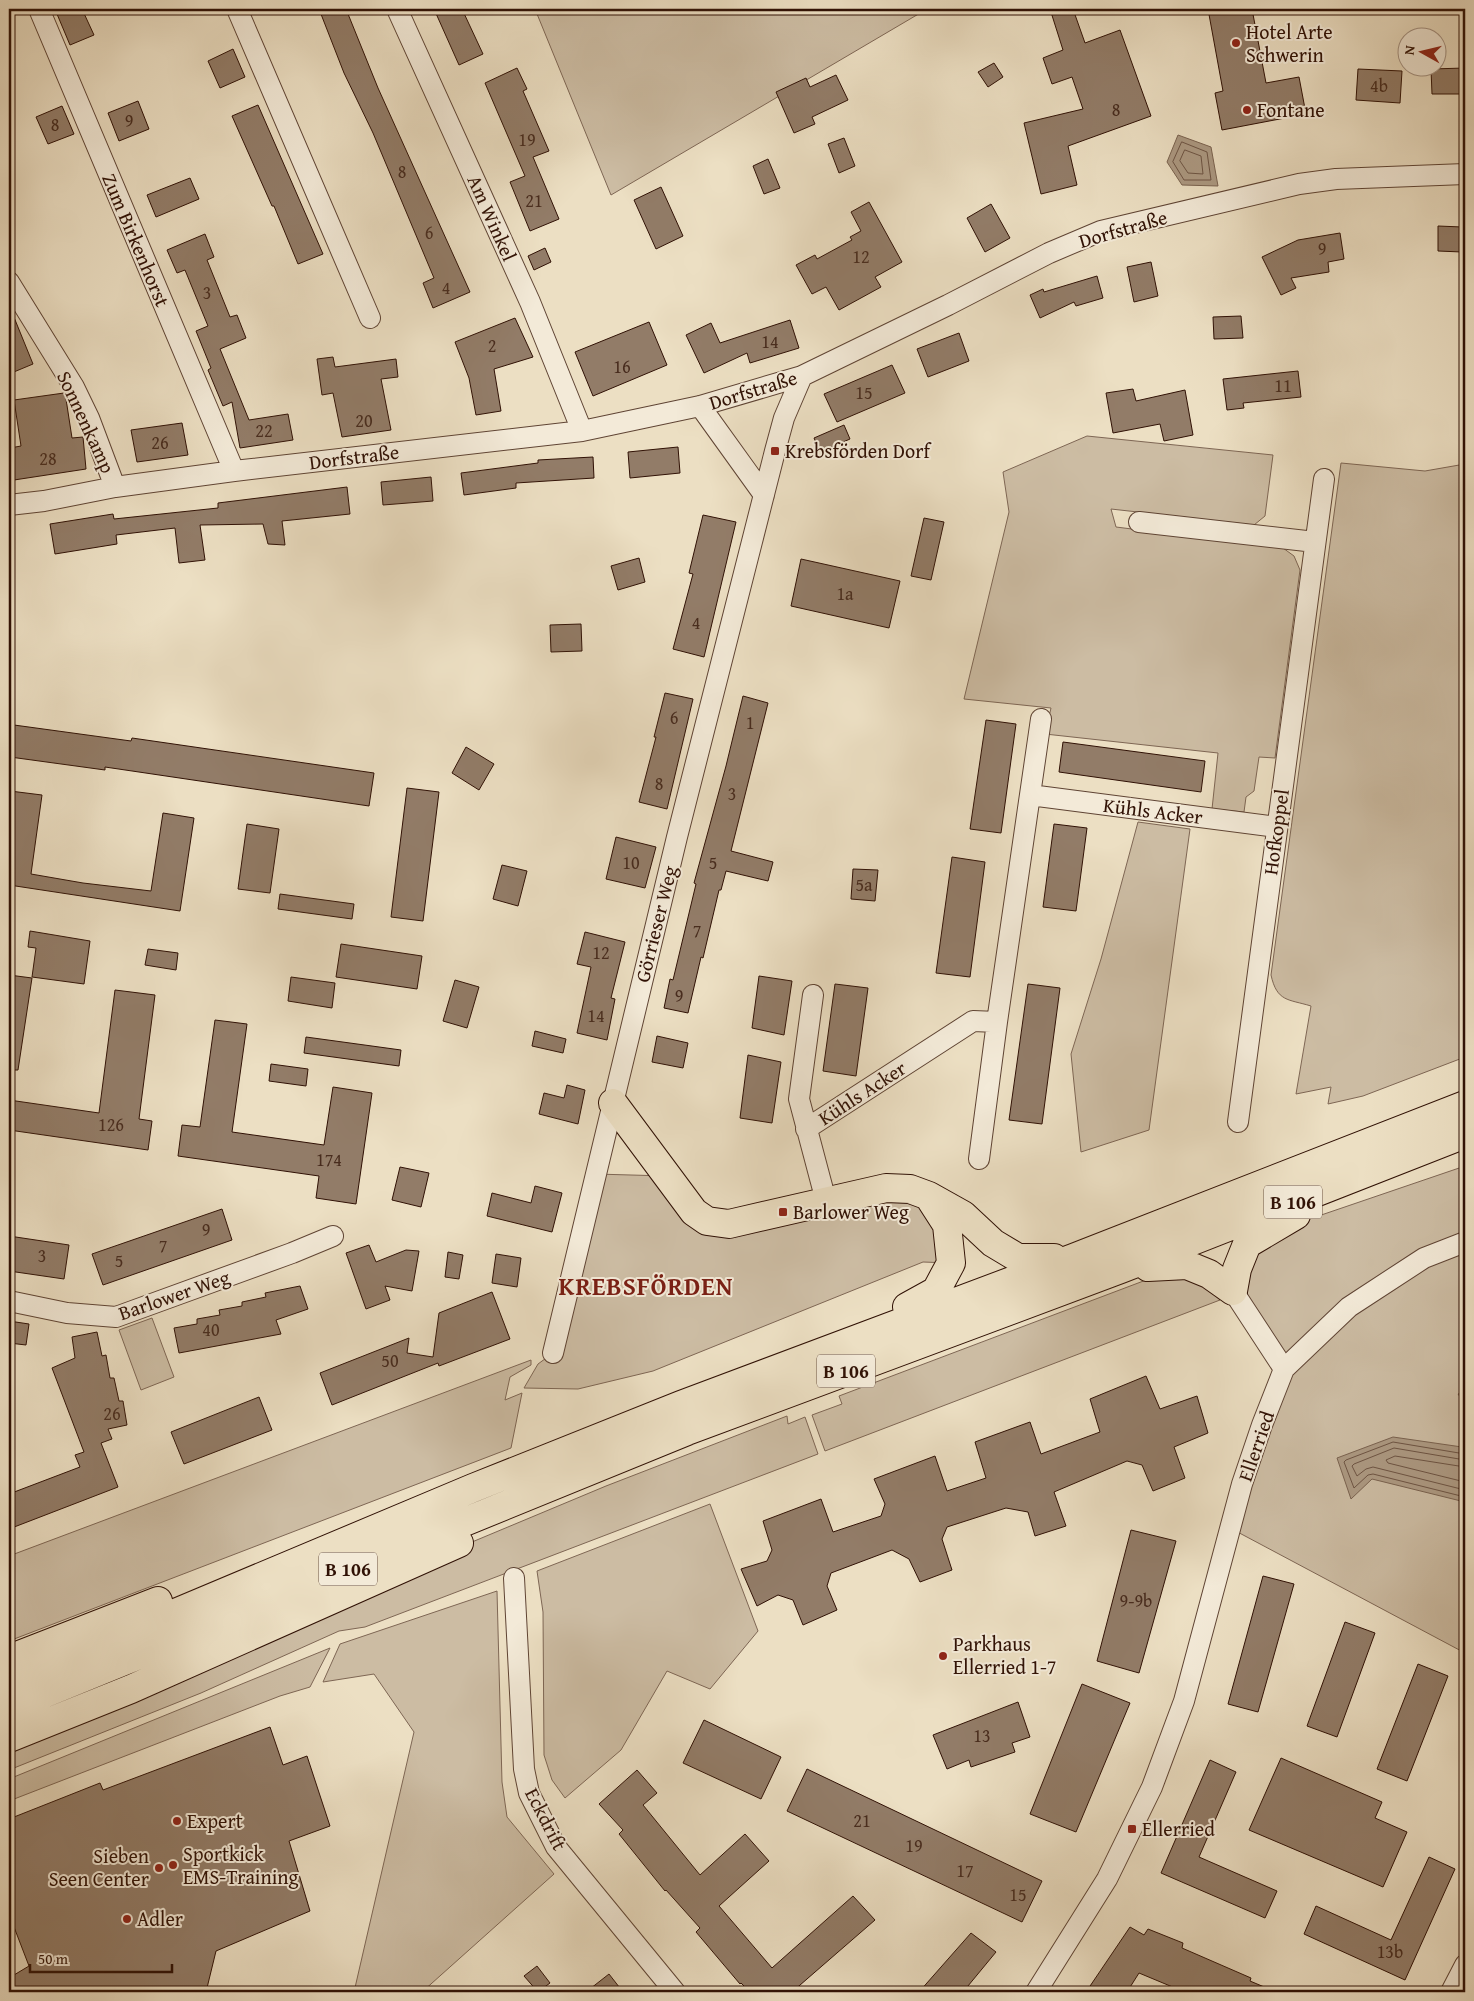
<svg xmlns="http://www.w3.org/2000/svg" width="1474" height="2001" font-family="'Gentium Book Plus',serif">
<rect width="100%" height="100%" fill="#ecdfc3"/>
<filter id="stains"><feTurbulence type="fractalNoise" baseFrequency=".004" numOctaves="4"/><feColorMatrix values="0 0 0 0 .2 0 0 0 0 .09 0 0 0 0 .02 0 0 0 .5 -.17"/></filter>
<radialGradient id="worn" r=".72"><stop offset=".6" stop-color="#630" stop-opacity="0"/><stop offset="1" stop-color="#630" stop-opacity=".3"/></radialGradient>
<path fill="#ccbca3" stroke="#7e6654" d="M535 9H927L611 195Z
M1087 436 1273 455 1265 516 1254 525 1111 509 1116 527 1283 548 1294 556 1300 570 1275 758 1259 757 1254 791 1246 797 1244 812 1212 809 1218 753 1045 734 1051 708 964 699 1009 512 1003 472Z
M1341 463 1425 471 1465 464V1057L1363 1096 1328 1104 1331 1087 1296 1094 1311 1006C1288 999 1277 1002 1271 975Z
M1138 822 1190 829 1149 1130 1081 1152 1071 1054 1101 959Z
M1465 1166V1391L1458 1394 1465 1404V1653L1230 1528 1284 1370 1238 1300 1250 1256 1289 1226Z
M595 1174 667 1176 694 1212H783L929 1196 951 1263 923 1262 653 1371 578 1389 524 1388 538 1364 553 1353Z
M1154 1277 1197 1279 1220 1300 825 1451 812 1415 842 1404 839 1396Z
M152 1318 174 1377 141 1390 119 1330Z
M531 1360V1365L510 1377 505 1400 522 1393 511 1448 9 1641V1556Z
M787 1416 788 1424 805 1417 818 1454 365 1627 339 1631 201 1693 9 1770V1747L417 1565 606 1486Z
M710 1504 758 1631 710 1689 667 1671 621 1750 565 1798 552 1780 544 1755 543 1612 537 1571Z
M497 1591 502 1782 507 1817 554 1874 422 1992H354L414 1732 374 1674 323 1682 340 1644Z
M330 1648 310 1687 280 1696 9 1801V1779Z"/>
<path fill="#ac9982" stroke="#7a6350" d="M1178 135 1211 147 1218 186 1182 185 1167 162Z
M1393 1437 1462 1447 1465 1450V1502L1372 1479 1351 1499 1337 1458Z"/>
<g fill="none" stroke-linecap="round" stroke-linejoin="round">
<path stroke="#6e5544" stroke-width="1" d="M1182 142 1207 152 1211 180H1184L1173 162Z
M1185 150 1201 156 1203 174 1188 173 1180 161Z
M1465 1454 1393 1442 1346 1460 1344 1462 1354 1488 1368 1475 1373 1474 1465 1497
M1465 1460 1394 1448 1354 1464 1352 1466 1357 1476 1366 1469 1373 1467 1465 1490
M1465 1467 1395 1456 1386 1460 1388 1463 1465 1482"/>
</g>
<path fill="#927c68" stroke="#301105" d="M71 9H82L94 35 70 45 57 14Z
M319 9H346L378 88 470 292 433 308 423 283 434 278 373 133 344 73Z
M434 9H462L483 54 459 65Z
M1050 9H1073L1085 43 1120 30 1151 116 1068 146 1077 185 1041 194 1024 123 1083 109 1072 77 1052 84 1043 58 1063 50Z
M1208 9H1252L1266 83 1299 77 1306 114 1222 130 1215 93 1223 91Z
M233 49 245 77 220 88 208 61Z
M994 63 1003 77 988 87 978 72Z
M517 68 527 89 523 91 549 151 533 157 559 219 530 231 510 182 525 176 485 83Z
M1465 68V94H1432L1431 69Z
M1358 69 1402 71 1400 103 1356 100Z
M836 75 848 100 812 117 815 124 794 133 776 92 806 78 810 87Z
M138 101 149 129 119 141 108 113Z
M258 105 323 254 298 264 274 206H272L232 116Z
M62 106 74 134 48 144 36 117Z
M844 138 855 166 839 173 828 144Z
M768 159 780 188 764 194 753 166Z
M190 178 199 199 156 217 147 195Z
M661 187 683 236 656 249 634 200Z
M869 202 902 262 875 277 881 287 839 310 826 287 812 294 796 265 815 255 817 259 852 240 850 237 861 231 851 212Z
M991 204 1010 238 985 252 967 218Z
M1438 226 1462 227V252L1438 251Z
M1340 233 1344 259 1328 262 1329 272 1291 278 1296 288 1281 295 1262 257 1298 240Z
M205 234 214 257 207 260 230 317 237 315 246 338 220 349 249 420 288 414 293 440 240 448 232 402 223 406 208 370 211 368 196 331 208 326 185 270 177 273 167 250Z
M545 248 551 262 534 270 528 256Z
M1151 262 1158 296 1134 302 1127 267Z
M1097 276 1103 298 1076 306 1074 302 1040 318 1030 295 1043 289 1044 292Z
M9 305 33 364 9 374Z
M1241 316 1243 338 1214 339 1213 317Z
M515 318 533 357 494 369 501 411 476 415 469 378 455 342Z
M790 320 799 348 750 363 747 353 704 373 686 335 711 323 720 343Z
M649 322 667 365 593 396 575 352Z
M959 333 969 361 928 377 917 349Z
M333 357 335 367 396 359 398 377 381 379 391 430 342 437 333 393 322 395 317 359Z
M892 365 905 393 837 422 824 394Z
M1298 371 1301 397 1243 403 1244 408 1227 410 1223 379Z
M1133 389 1136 401 1185 390 1193 435 1164 441 1160 424 1113 433 1106 393Z
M64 393 66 399 72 438 83 437 86 469 14 480 10 448 21 446 14 400Z
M182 423 188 455 137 462 131 430Z
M844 425 850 439 820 452 814 438Z
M678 447 680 473 630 478 628 452Z
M593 457 594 478 516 483V488L464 495 461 473 538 463V460Z
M431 477 433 501 383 505 381 482Z
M347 487 350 514 282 521 285 545 268 544 263 524 200 525 205 560 179 563 175 528 116 535 117 544 55 554 50 524 113 514 114 519 218 508V503Z
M703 515 736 522 704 657 673 649 693 574 689 573Z
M924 518 944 522 931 580 911 576Z
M639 558 645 582 618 590 611 566Z
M801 559 900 581 889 628 791 606Z
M581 624 582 651 551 652 550 625Z
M665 693 693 699 667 809 639 802 656 737H654Z
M743 696 768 703 731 851 773 862 768 881 726 871 721 890H719L703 958 701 957 688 1013 664 1008 670 979 673 980 696 884 694 883 726 766Z
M986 720 1016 724 1001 833 970 829Z
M14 725 131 741 132 738 374 773 369 806 105 767V770L10 757Z
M1063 742 1205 761 1201 792 1059 772Z
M466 747 494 764 479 790 452 773Z
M407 788 439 792 423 921 391 917Z
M10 791 42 795 31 874 83 883 151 891 163 813 194 818 180 911 9 885Z
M247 824 279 829 270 893 238 889Z
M1054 824 1087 828 1076 911 1043 907Z
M616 837 656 847 645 888 606 879Z
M952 857 985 862 970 977 936 973Z
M502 865 527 871 518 906 493 899Z
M853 869 878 870 875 901 851 899Z
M280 894 354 904 352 919 278 909Z
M30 931 90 941 84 984 32 977 36 948 28 947Z
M585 932 625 942 611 998 615 999 607 1040 577 1033 591 967 577 964Z
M341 944 422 956 417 989 336 977Z
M148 949 178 953 176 970 145 965Z
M9 975 32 978 18 1070H9Z
M759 976 792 981 784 1035 752 1028Z
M291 977 335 983 332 1008 288 1001Z
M455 980 479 987 467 1028 443 1021Z
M835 984 868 988 856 1076 823 1071Z
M1028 984 1060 988 1042 1124 1009 1120Z
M115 990 155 995 139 1119 152 1121 148 1150 9 1130V1100L99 1113Z
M215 1020 247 1024 232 1132 324 1145 333 1087 372 1093 356 1204 316 1198 319 1176 178 1156 182 1125 200 1127Z
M535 1031 566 1039 563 1053 532 1046Z
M657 1036 688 1043 683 1068 652 1062Z
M306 1037 401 1050 399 1066 304 1053Z
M748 1055 781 1062 772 1123 740 1118Z
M271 1064 308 1069 306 1086 269 1081Z
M567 1085 585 1090 578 1124 539 1114 544 1093 564 1098Z
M400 1167 429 1173 421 1207 392 1200Z
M535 1186 562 1193 552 1232 487 1216 492 1193 531 1203Z
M222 1209 232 1240 103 1285 92 1254Z
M9 1236 69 1245 64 1279 9 1271Z
M369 1245 376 1262 406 1250 419 1251 412 1291 385 1286 390 1300 366 1309 346 1253Z
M448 1252 463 1255 459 1279 445 1277Z
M496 1254 521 1258 517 1287 492 1283Z
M300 1286 308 1309 276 1320 281 1334 179 1353 174 1328 197 1324V1319L220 1315 219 1310 242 1306V1302L266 1297 265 1293Z
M492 1292 510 1339 439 1366 438 1363 332 1405 320 1373 409 1338 407 1353 433 1357 439 1313Z
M9 1321 29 1324 26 1345 9 1343Z
M97 1332 102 1356 106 1355 110 1378H114L119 1401H123L127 1425 108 1429 112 1439 101 1443 118 1487 9 1529V1494L80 1467 75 1455 84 1452 52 1368 75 1358 72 1337Z
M1146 1376 1160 1409 1197 1396 1208 1433 1174 1447 1185 1478 1153 1491 1142 1465 1127 1461 1054 1492 1066 1526 1035 1536 1028 1512 1006 1508 947 1527 942 1539 952 1570 920 1582 909 1559 892 1550 831 1573 827 1586 837 1610 803 1625 793 1600 778 1595 757 1606 741 1569 767 1561 772 1550 763 1521 821 1499 833 1532 881 1516 885 1504 874 1479 935 1456 947 1491 986 1478 975 1442 1030 1422 1041 1454 1100 1432 1090 1399Z
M259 1397 272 1430 184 1464 171 1432Z
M1131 1530 1176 1541 1139 1673 1097 1661Z
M1263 1576 1294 1584 1258 1712 1228 1704Z
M1345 1622 1375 1633 1337 1737 1307 1726Z
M1418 1664 1448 1676 1407 1781 1377 1769Z
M1082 1684 1130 1703 1076 1832 1030 1814Z
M1018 1702 1030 1737 1012 1743 1015 1752 971 1767 969 1760 947 1769 933 1735Z
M704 1720 781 1757 761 1799 683 1763Z
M270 1727 283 1765 307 1756 330 1826 289 1841 310 1911 216 1951 206 1992H9V1978L29 1966 9 1914V1819L100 1783 103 1790Z
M1281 1758 1382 1802 1375 1818 1407 1832 1383 1887 1249 1830Z
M1210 1760 1236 1772 1199 1857 1277 1891 1265 1918 1161 1873Z
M807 1769 1042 1881 1022 1922 787 1811Z
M637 1770 657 1793 643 1805 700 1875 745 1834 769 1861 719 1906 772 1968 853 1896 875 1920 792 1992H750L741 1983 740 1984 696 1932 700 1928 666 1890 665 1891 619 1834 623 1830 599 1804Z
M1429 1857 1455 1869 1405 1980 1304 1934 1316 1906 1391 1940Z
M1130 1927 1144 1935 1148 1929 1183 1943 1182 1948 1251 1978 1250 1981 1276 1992H1173L1175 1988 1139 1973 1127 1992H1086Z
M971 1933 996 1952 963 1992H919Z
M537 1966 550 1983 538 1992 524 1976Z
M609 1974 623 1992H586Z"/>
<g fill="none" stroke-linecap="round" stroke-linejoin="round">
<g stroke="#5f4434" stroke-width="22">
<path id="minor" d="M39 9 234 471
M237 9 370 318
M397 9 530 302 582 431
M9 282 74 387 89 418 115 487
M700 406 764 495
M9 505 44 501 115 487 234 471 582 431 700 406 802 376 948 305 1049 253 1101 231 1299 184 1336 179 1465 174
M1139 522 1315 542
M1030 795 1277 827
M813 995 799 1099 826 1201
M1238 1122 1324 479
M806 1129 973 1021 997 1022
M979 1159 997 1022 1041 719
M1233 1291 1284 1369
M9 1301 67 1313 116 1317 292 1253 333 1236
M553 1353 677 837 775 451 784 418 802 376
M514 1578 524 1769 529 1793 556 1847 675 1992
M1036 1992 1107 1879 1152 1787 1184 1701 1242 1484 1262 1425 1284 1369 1349 1307 1424 1258 1465 1242
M1451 1992 1465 1965"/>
</g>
<g stroke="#301105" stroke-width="30">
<path id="trunk" d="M613 1103 694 1212 707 1221 729 1224 886 1188 910 1189 929 1196 963 1215 993 1243 1018 1258H1054
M1148 1267 1187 1265 1209 1274 1233 1291 1237 1269 1247 1244 1296 1215
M907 1307 936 1291 951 1263 947 1225 929 1197
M9 1659 158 1601
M9 1680 123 1635 473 1488 681 1405 1073 1258 1465 1105
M9 1708 687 1431 1121 1269 1465 1134
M9 1738 131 1689 459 1543"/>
</g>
<use href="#minor" stroke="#f3ead8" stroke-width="20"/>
<use href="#trunk" stroke="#ecdfc3" stroke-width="28"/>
</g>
<g fill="#8f2418" stroke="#f3ead8" stroke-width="2">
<circle cx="1236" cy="43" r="5"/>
<circle cx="1247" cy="110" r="5"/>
<rect x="770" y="446" width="10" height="10" rx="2.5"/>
<rect x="778" y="1207" width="10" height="10" rx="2.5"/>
<circle cx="943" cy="1656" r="5"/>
<circle cx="177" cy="1821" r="5"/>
<rect x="1127" y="1824" width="10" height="10" rx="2.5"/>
<circle cx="173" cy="1865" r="5"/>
<circle cx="159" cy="1868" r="5"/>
<circle cx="127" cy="1919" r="5"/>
</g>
<g text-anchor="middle" stroke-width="4" stroke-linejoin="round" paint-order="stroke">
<g font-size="18" fill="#482c1e">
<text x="1379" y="92">4b</text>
<text x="1116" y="116">8</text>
<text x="129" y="127">9</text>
<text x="55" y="131">8</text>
<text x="527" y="146">19</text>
<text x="402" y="178">8</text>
<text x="534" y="207">21</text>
<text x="429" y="239">6</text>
<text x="1322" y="255">9</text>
<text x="861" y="263">12</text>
<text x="446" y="294">4</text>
<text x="207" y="299">3</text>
<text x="770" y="348">14</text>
<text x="492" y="352">2</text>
<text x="622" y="373">16</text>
<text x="1283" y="392">11</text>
<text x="864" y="399">15</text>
<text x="364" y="427">20</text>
<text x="264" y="437">22</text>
<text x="160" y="449">26</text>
<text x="48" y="465">28</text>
<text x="845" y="600">1a</text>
<text x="696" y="629">4</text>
<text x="674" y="724">6</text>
<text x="750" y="729">1</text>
<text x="659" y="790">8</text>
<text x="732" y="800">3</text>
<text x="631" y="869">10</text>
<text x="713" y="869">5</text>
<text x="864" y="891">5a</text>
<text x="697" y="937">7</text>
<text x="601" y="959">12</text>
<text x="679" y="1002">9</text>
<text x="596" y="1022">14</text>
<text x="111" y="1131">126</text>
<text x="329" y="1166">174</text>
<text x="206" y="1236">9</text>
<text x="163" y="1252">7</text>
<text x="42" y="1262">3</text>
<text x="119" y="1267">5</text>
<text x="211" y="1336">40</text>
<text x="390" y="1367">50</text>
<text x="112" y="1420">26</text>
<text x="1136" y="1607">9-9b</text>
<text x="982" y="1742">13</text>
<text x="862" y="1827">21</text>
<text x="914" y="1852">19</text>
<text x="965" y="1877">17</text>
<text x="1018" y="1901">15</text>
<text x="1390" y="1958">13b</text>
</g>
<g fill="#f3ead8" stroke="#6a5244" stroke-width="1">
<rect x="1264" y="1185.5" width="58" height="33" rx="4"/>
<rect x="817" y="1354.5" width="58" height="33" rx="4"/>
<rect x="319" y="1552.5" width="58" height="33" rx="4"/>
</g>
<g font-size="19" font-weight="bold" fill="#301105">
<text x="1293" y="1209">B 106</text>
<text x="846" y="1378">B 106</text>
<text x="348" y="1576">B 106</text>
</g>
<g font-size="20" fill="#301105" stroke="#f3ead8" text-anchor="start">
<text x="1246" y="39">Hotel Arte<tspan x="1246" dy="23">Schwerin</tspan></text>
<text x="1257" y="117">Fontane</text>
<text x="785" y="458">Krebsförden Dorf</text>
<text x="793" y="1219">Barlower Weg</text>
<text x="953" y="1651">Parkhaus<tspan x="953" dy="23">Ellerried 1-7</tspan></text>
<text x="187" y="1828">Expert</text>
<text x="1142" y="1836">Ellerried</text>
<text x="183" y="1861">Sportkick<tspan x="183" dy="23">EMS-Training</tspan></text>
<text x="149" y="1863" text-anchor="end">Sieben<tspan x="149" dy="23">Seen Center</tspan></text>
<text x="137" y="1926">Adler</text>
</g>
<g font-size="20" fill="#301105" stroke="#f3ead8">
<text transform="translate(492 218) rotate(66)" y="7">Am Winkel</text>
<text transform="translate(1123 229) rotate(-16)" y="7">Dorfstraße</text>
<text transform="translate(136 240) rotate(67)" y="7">Zum Birkenhorst</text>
<text transform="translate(753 390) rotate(-17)" y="7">Dorfstraße</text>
<text transform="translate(86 422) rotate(65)" y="7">Sonnenkamp</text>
<text transform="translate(354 457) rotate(-7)" y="7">Dorfstraße</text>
<text transform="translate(1153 811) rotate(7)" y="7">Kühls Acker</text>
<text transform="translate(1276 832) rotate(-82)" y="7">Hofkoppel</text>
<text transform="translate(656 924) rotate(-76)" y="7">Görrieser Weg</text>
<text transform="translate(862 1093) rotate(-33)" y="7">Kühls Acker</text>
<text transform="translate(174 1295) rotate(-19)" y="7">Barlower Weg</text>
<text transform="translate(1256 1446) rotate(-71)" y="7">Ellerried</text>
<text transform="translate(546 1819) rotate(63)" y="7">Eckdrift</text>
</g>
<g font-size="25" font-weight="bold" letter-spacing="1" fill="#7a1f14" stroke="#f3ead8">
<text x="646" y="1295">KREBSFÖRDEN</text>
</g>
</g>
<rect width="1474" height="2001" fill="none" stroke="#ecdfc3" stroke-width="30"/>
<rect x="10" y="10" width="1454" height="1981" fill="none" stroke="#301105" stroke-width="2.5"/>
<rect x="15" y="15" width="1444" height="1971" fill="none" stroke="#301105"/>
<g transform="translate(1422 52) rotate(278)"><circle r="24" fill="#f3ead8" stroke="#a59384"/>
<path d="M0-4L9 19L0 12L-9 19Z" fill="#8f2418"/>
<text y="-8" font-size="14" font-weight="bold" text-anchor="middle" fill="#301105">N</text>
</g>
<path d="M30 1964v8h142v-8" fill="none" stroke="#301105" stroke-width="2.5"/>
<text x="38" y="1964" font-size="15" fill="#301105" stroke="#f3ead8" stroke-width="4" paint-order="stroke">50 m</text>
<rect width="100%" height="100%" filter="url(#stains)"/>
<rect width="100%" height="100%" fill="url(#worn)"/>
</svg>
